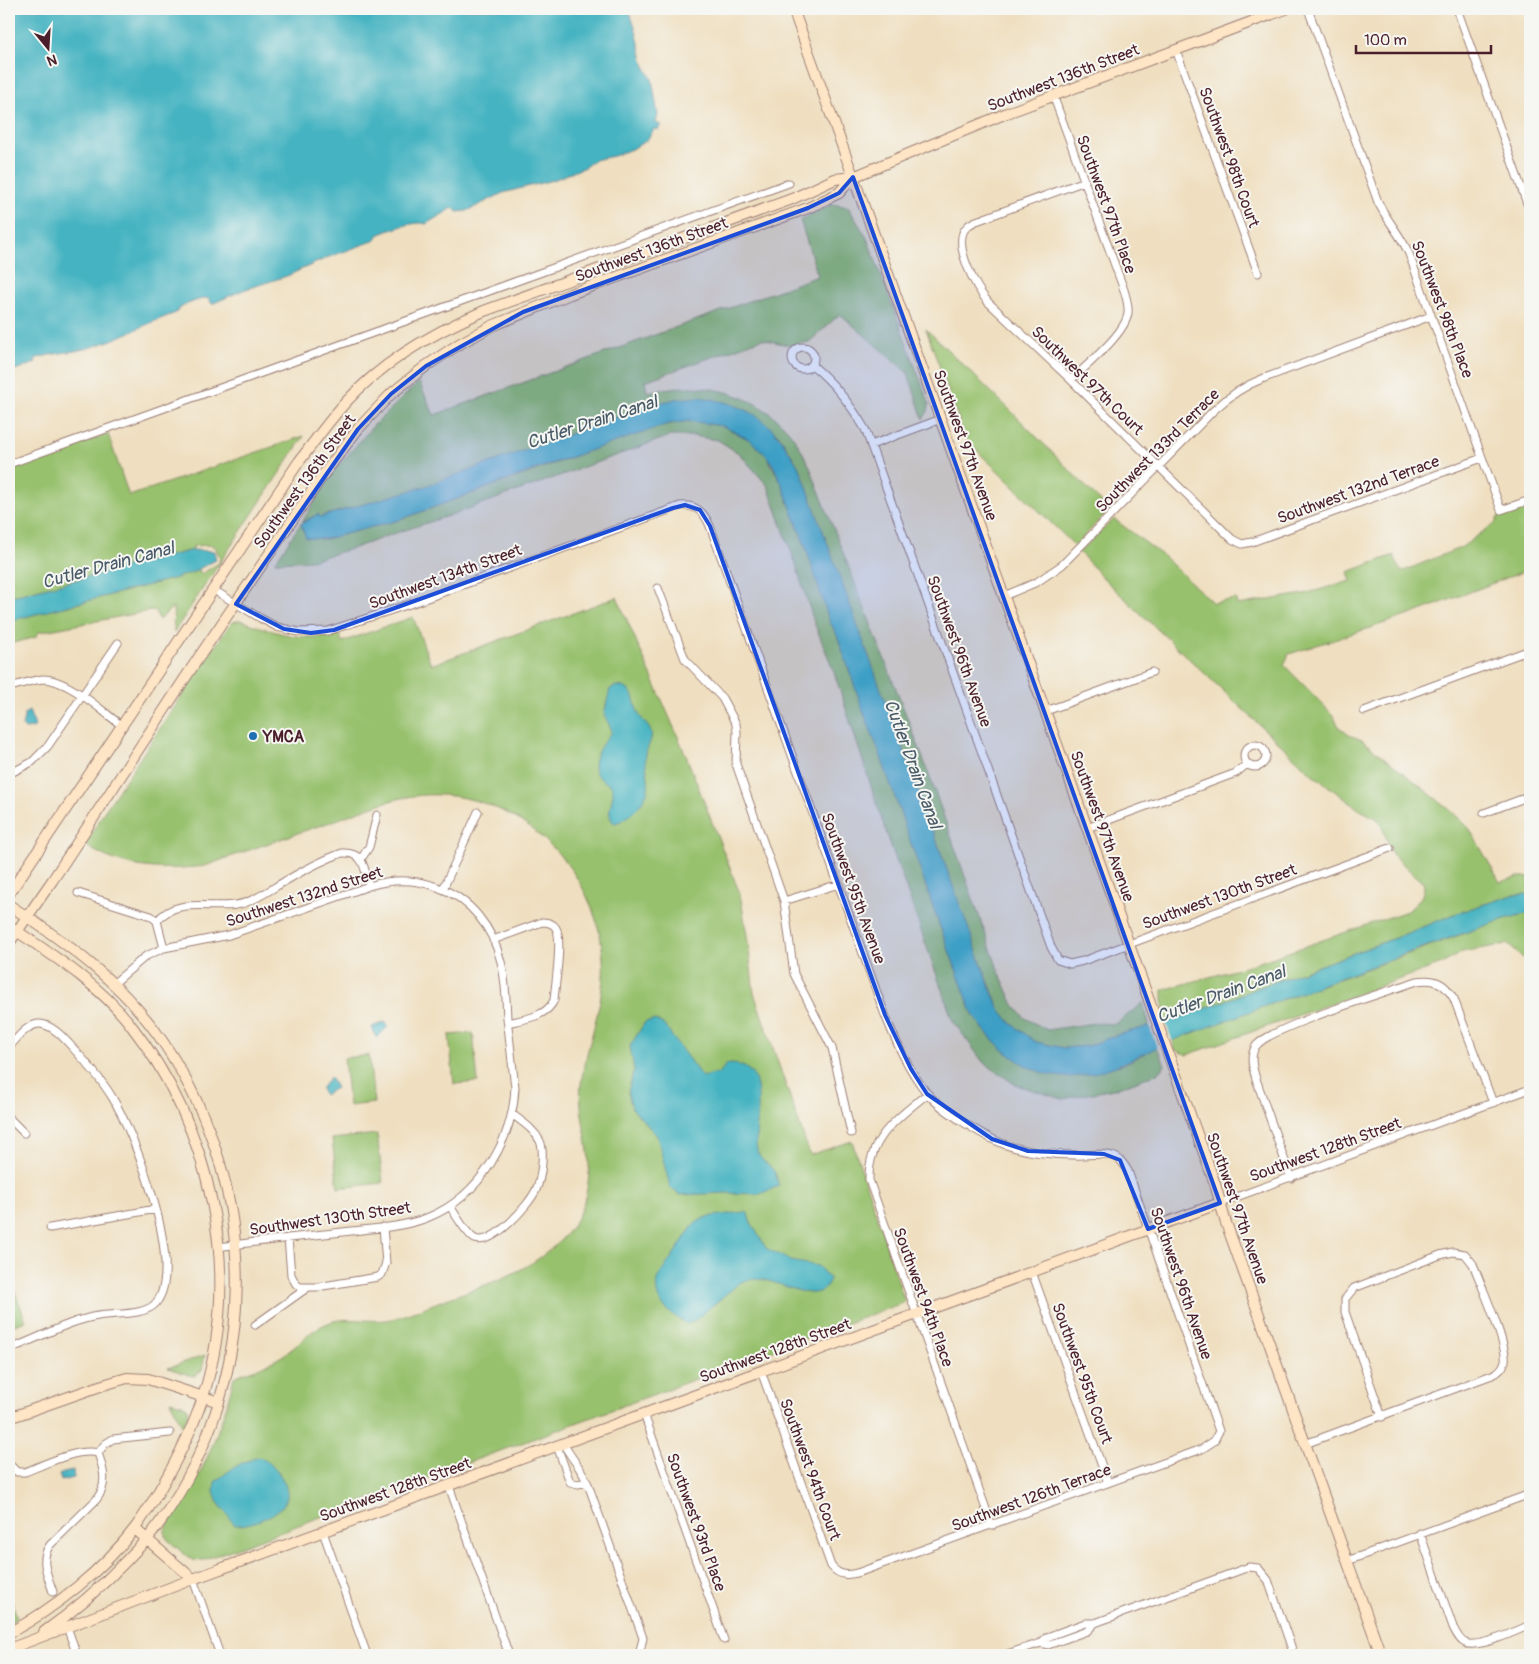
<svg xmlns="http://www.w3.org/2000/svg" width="1539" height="1664" font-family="Pangolin,sans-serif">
<rect width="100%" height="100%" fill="#f6f6f2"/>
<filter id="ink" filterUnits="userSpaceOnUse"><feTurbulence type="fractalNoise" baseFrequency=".02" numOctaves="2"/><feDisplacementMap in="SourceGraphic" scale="10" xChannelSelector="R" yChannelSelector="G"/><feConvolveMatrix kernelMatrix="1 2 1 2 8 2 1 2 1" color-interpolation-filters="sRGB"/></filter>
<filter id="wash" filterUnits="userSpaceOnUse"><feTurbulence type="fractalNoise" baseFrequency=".0096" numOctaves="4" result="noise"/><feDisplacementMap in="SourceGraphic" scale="20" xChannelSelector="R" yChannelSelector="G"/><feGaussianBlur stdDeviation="1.12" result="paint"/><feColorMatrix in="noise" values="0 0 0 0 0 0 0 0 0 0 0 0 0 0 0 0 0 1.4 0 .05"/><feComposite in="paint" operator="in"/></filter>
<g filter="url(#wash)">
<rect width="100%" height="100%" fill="#efdfc0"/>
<path fill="#97c16d" stroke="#70704c" d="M831 205H838L848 207 867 238 929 403 928 411 923 419 908 373 840 314 809 342 799 343 792 346 762 339 645 381 647 392C660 390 672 387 685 387 721 386 760 400 784 426 795 437 802 451 809 465L924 761 999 972 1014 1005 1025 1018 1047 1030 1095 1023 1116 1024 1143 1003 1150 1026 1117 1035 1088 1046 1064 1048 1036 1042 1011 1023 999 1008 968 930 939 847 905 758 801 471 781 438 771 428 676 399 642 408 423 487 319 517 318 514 302 522 334 471 373 426 419 382 434 415 818 276 800 220Z
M926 329 1008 408 1109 510 1075 546 966 440Z
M689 421 723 426 750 440 766 455 781 482 811 562 829 620 837 635 864 713 880 754 938 921 972 1012 980 1025 992 1039 1008 1054 1026 1065 1077 1076 1124 1064 1157 1047 1165 1065 1158 1073 1118 1088 1063 1099 1016 1085 983 1062 953 1021 883 823 833 669 814 622 797 568 768 486 740 454 718 440 693 436H670L451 515 393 534 354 548 312 560 275 562 301 523 306 537 308 538 326 539 399 520 658 426Z
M108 434 129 496 304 436 174 632 173 607 159 620 155 610 39 632 36 637 9 644V621L176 578 199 569 201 574 219 563 220 558 216 548 211 545 193 546V550L9 597V470Z
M1530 504V569L1410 615 1289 654 1284 665 1332 714 1340 728 1349 735 1362 740 1449 809 1469 828 1500 882 1519 877H1530V894L1513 895 1460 912 1395 938 1255 989 1186 1016 1165 1021 1163 1014V990L1245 967 1407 911C1418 903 1424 897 1424 884L1392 854 1381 824 1376 818 1360 810 1312 774 1108 583 1079 552 1114 519 1162 555 1213 603 1236 599 1237 605 1304 594 1351 581 1348 572 1394 555 1401 572 1462 547 1495 523 1499 516Z
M617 597 685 753 740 894 747 935 754 993 810 1155 852 1141 905 1302 239 1547 203 1560 195 1561 187 1556 169 1541 165 1536V1530C173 1515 185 1500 194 1485 212 1450 225 1415 234 1377 241 1373 249 1372 256 1369 265 1365 274 1361 282 1356 302 1344 309 1328 334 1321 351 1317 369 1322 386 1320 405 1317 424 1307 441 1301 487 1284 534 1272 567 1233 585 1212 592 1179 588 1152 585 1126 577 1103 582 1077 589 1038 606 998 603 958 597 860 501 777 402 798 379 803 357 812 336 820 292 835 248 850 205 866 162 871 122 870 85 845L104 812 228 627 233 622 240 620C277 633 299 642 339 634L342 642 413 617 431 665Z
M1530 913V964L1507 944 1462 952 1442 964 1187 1055 1175 1050 1172 1040 1484 926 1508 918Z
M473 1033 478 1082 454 1084 449 1035Z
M369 1055 374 1103 349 1106 344 1058Z
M377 1134 383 1183 338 1188 332 1139Z
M9 1276 26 1321 9 1327Z
M205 1355 202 1370 195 1376 189 1375 168 1368Z
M170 1401 182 1404 187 1407 188 1414 183 1427Z
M9 1592 17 1618 9 1623Z"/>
<path fill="#45b3c1" stroke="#486976" d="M9 9H628L635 26 644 64 652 79 658 115 656 123 661 125 658 130 655 128 647 140 634 148 614 156 594 160 585 167 553 180 503 193 467 211 457 212 453 208 426 224C416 220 389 230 378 235L376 240 329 257 287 276 243 290 212 304 208 298C200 299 179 305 176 313 147 323 121 338 92 347 73 353 54 352 35 359L36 363 9 372Z
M699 397C756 406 773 422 801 471L991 990 999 1008 1011 1023 1036 1042 1064 1048 1088 1046 1117 1035 1186 1016 1255 989 1395 938 1460 912 1513 895 1530 894V913L1508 918C1398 955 1290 997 1182 1037 1144 1051 1106 1077 1065 1077 1027 1076 990 1043 972 1012L938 921 880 754 864 713 837 635 829 620 804 542 781 482 773 465 766 455 750 440 723 426 689 421 668 424 545 466 399 520 326 539 308 538H306L301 524 318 514 320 517 423 487 651 405 676 399Z
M193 550 214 551 216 560 193 572 176 578 9 621V597Z
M616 686C638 688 631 701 640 716 643 721 649 726 651 732 653 739 647 747 646 754 644 766 650 778 648 789 646 802 626 822 614 823 605 814 613 802 613 792 613 784 605 783 600 778 585 766 602 743 611 733V729L604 714 610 689Z
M29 711 35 726 33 728 25 729 22 726 24 718V714Z
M655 1020 663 1024 702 1077 719 1073 727 1064C775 1062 752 1122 757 1150 759 1160 768 1163 774 1171 777 1175 777 1181 779 1186L760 1194 726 1193 679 1195 670 1187 657 1136 632 1108 628 1092 634 1070 630 1046 645 1022Z
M385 1022 388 1027 376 1038 372 1027Z
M330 1077 336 1088 324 1095 321 1089Z
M743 1212 748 1213 750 1221 766 1248 791 1261 818 1266 830 1279 825 1289C821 1291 815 1294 810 1293 787 1291 760 1270 738 1284L694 1321 687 1324C668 1312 653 1303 657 1279L694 1224 706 1217Z
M259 1457C272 1462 289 1482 287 1497 284 1514 250 1526 235 1525L217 1501 214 1491 215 1482C232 1468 239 1463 259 1457Z
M73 1471 74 1478 61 1481 59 1474Z"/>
<path fill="#efdfc0" d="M1164 1019 1173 1043 1158 1050 1149 1024Z"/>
</g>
<g filter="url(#ink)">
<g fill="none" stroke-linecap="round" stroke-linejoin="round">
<g stroke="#9c7f76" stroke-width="9">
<path id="street" d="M1308 9 1378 202C1387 221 1401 235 1409 254L1501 510 1530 500
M1457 9 1530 212
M1176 50 1258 273
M1053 95 1124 290C1126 297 1129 305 1128 313 1126 333 1086 366 1071 380
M1085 181 982 219C976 221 969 223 965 229 953 246 976 288 988 302L1071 380 1232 539 1242 544 1252 542 1482 458
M792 358a11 11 0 1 1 22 0a11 11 0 1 1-22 0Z
M812 365C834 383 851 405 865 429L972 725 1051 947 1058 960 1070 964 1083 961 1390 848
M871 445 941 419
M9 464 789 183
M658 588 685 659 722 698 736 724 737 732 736 764 784 901 794 974 832 1048 851 1133
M212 589 260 618 277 627 299 632 328 631 416 602 680 506C696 504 704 512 710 526L885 1015C896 1042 908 1069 926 1092 941 1110 984 1137 1006 1145 1027 1152 1051 1155 1074 1155 1086 1156 1100 1152 1112 1156 1120 1158 1124 1164 1128 1171L1219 1431 1214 1441 1202 1449 860 1572C848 1576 839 1576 831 1566L761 1371
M1004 596 1037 582 1062 565 1213 411C1228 397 1243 386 1262 379L1431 316
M9 687C20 685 32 680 43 679 68 679 102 711 121 725
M1046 711 1152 672
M1364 711 1530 650
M1244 756a11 11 0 1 1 22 0a11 11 0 1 1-22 0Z
M9 774 32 762 48 746 118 643
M9 792V798
M1484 813 1530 796
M1087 828 1236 773 1247 764
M361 859 369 847 377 815
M443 889 478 812
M78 893 151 916 157 921 164 948
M784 901 839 884
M157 921C176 897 209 909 236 905 254 902 271 889 287 880 304 870 323 860 342 853 365 852 364 868 369 886
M493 940 542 922C547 922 553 923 556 928 563 940 555 985 554 1000 547 1017 524 1019 508 1023
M113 984 146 956 164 948 229 935 369 886C392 879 415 879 437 887 470 898 493 928 501 962 506 980 506 1000 507 1018 510 1041 512 1064 515 1087 513 1140 480 1196 429 1217 405 1227 377 1228 351 1231 306 1236 262 1241 218 1247
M9 1047C17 1039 25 1026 38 1024 51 1023 64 1038 72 1047 86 1062 101 1079 112 1097 134 1133 186 1266 156 1303 145 1316 114 1313 98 1316 67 1321 38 1339 9 1349
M927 1094C898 1118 868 1137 869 1180L992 1526
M9 1118 24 1133
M1291 1178 1256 1079C1253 1069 1249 1056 1256 1046 1268 1028 1390 991 1417 981 1435 978 1445 983 1454 999L1493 1103
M1220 1203 1530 1089
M450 1206C455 1214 467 1235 475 1239 493 1246 529 1205 536 1190 541 1179 545 1152 540 1141 534 1129 522 1122 512 1114
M50 1228 156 1209
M288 1238 291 1275 296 1284 300 1287H317L378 1277 382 1274 386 1263 383 1227
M1032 1272 1108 1483
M255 1325 307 1288
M644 1414 724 1640
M563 1443C571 1458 582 1469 588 1484L643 1638 639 1655
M1305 1444 1492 1375C1498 1373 1503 1368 1505 1361 1508 1346 1480 1282 1473 1264L1465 1254 1453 1252 1440 1255 1354 1288 1345 1299V1312L1382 1417
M557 1446 570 1482 578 1484 587 1482
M98 1453 105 1444 113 1439 170 1433
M9 1464 17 1472H25C46 1464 76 1448 98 1453
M449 1486 509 1655
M323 1532 367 1655
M1420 1533 1453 1627C1456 1633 1459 1640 1465 1643 1479 1649 1516 1631 1530 1625
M1347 1561 1530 1494
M193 1579 220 1655
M53 1592C48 1576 39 1560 50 1545L96 1500C108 1485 104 1470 98 1453
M67 1627 77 1655
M1041 1643 1048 1645 1087 1631 1095 1623
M1004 1655 1041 1643 1047 1637 1085 1623H1095L1249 1567 1258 1568 1268 1580 1294 1655"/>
</g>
<g stroke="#9c7f76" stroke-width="12">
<path id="secondary" d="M793 9 1215 1184 1225 1220 1381 1655
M9 894 298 463C313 443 328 422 345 403 383 361 432 333 484 311L792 199 835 179 853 177 1007 113 1286 9
M9 905C66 942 125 985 163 1042 265 1193 262 1392 149 1537 142 1545 134 1552 127 1560 102 1586 74 1611 44 1632
M9 926C52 955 98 983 130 1024 211 1128 243 1270 203 1397 193 1428 179 1456 163 1484 154 1499 146 1514 135 1528 104 1569 54 1609 9 1633
M9 943 52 881 199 657 323 475 358 429 391 394 426 366 459 344 492 326 570 294 808 208 839 193 853 177
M9 1418 103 1385 127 1378 148 1379 219 1402
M135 1529 193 1579
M9 1649 193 1579 1220 1203"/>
</g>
<use href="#street" stroke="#fff" stroke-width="7"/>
<use href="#secondary" stroke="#fee5c5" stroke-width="10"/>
</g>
</g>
<path fill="#1d4ed8" fill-opacity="0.2" stroke="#1d4ed8" stroke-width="4" stroke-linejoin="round" d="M853 177 1220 1203 1148 1229 1120 1160 1104 1154 1028 1151 992 1139 927 1094 911 1069 885 1015 710 526 700 510 685 505 673 508 334 630 311 633 284 629 236 604 358 429 391 394 426 366 523 312 808 208 839 193Z"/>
<circle fill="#1f6fb2" stroke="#f6f6f2" stroke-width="2" cx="253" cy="736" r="5"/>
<g text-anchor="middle" stroke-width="4" stroke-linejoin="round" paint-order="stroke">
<g font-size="16" fill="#4a1f2b" stroke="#f6f6f2">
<text transform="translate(1063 77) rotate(-21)" y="6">Southwest 136th Street</text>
<text transform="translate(1230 157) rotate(70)" y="6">Southwest 98th Court</text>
<text transform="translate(1107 204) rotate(70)" y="6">Southwest 97th Place</text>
<text transform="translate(651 249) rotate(-20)" y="6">Southwest 136th Street</text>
<text transform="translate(1443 309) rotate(69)" y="6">Southwest 98th Place</text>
<text transform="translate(1088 380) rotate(44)" y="6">Southwest 97th Court</text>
<text transform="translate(966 445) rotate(70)" y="6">Southwest 97th Avenue</text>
<text transform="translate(1157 450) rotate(-45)" y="6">Southwest 133rd Terrace</text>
<text transform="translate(304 481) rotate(-54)" y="6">Southwest 136th Street</text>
<text transform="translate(1358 489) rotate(-20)" y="6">Southwest 132nd Terrace</text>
<text transform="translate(445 576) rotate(-20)" y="6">Southwest 134th Street</text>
<text transform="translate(960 651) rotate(70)" y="6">Southwest 96th Avenue</text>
<text transform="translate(1103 826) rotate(70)" y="6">Southwest 97th Avenue</text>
<text transform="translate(854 888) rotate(70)" y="6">Southwest 95th Avenue</text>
<text transform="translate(304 896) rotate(-18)" y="6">Southwest 132nd Street</text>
<text transform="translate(1219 896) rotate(-20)" y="6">Southwest 130th Street</text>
<text transform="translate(1325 1149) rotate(-20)" y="6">Southwest 128th Street</text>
<text transform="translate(1238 1208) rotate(71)" y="6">Southwest 97th Avenue</text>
<text transform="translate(330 1218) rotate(-8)" y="6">Southwest 130th Street</text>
<text transform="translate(1182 1283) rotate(71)" y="6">Southwest 96th Avenue</text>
<text transform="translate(924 1297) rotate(70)" y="6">Southwest 94th Place</text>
<text transform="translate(775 1350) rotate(-20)" y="6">Southwest 128th Street</text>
<text transform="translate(1083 1373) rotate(70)" y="6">Southwest 95th Court</text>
<text transform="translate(811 1469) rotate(70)" y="6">Southwest 94th Court</text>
<text transform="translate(395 1489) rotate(-20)" y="6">Southwest 128th Street</text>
<text transform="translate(1031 1497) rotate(-20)" y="6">Southwest 126th Terrace</text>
<text transform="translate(697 1522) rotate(70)" y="6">Southwest 93rd Place</text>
</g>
<g font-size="16" font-weight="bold" fill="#4a1f2b" stroke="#f6f6f2" text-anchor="start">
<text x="263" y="742">YMCA</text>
</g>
<g font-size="18" font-style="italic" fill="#485a67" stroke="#f6f6f2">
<text transform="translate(592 422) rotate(-18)" y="6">Cutler Drain Canal</text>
<text transform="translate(108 565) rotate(-15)" y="6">Cutler Drain Canal</text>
<text transform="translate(913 764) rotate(70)" y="6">Cutler Drain Canal</text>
<text transform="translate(1221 994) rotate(-20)" y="6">Cutler Drain Canal</text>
</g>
</g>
<rect width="1539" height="1664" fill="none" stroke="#f6f6f2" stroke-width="30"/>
<g transform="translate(48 48) rotate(162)" stroke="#f6f6f2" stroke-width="4" paint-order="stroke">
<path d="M0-4L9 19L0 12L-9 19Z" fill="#4a1f2b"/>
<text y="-8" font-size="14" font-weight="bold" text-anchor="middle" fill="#4a1f2b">N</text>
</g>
<path d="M1356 45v8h135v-8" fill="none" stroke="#4a1f2b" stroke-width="2.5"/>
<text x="1364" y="45" font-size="15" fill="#4a1f2b" stroke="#f6f6f2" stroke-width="4" paint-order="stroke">100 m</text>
</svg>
